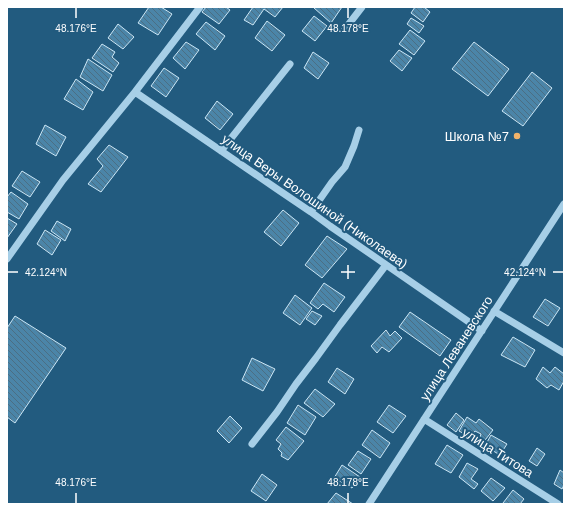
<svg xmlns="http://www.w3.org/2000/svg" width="571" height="511" font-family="Helvetica,sans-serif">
<defs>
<pattern id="building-back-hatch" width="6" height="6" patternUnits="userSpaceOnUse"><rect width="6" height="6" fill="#4b85a8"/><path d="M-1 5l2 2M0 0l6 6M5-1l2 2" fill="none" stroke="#4b6e83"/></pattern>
</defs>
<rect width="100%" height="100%" fill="#225b7f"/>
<path fill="url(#building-back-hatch)" stroke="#cbe6f5" d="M149 7H161L172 14 158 35 138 23Z
M206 7H226L230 10 219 24 202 12Z
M253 7H283L275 17 264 9 253 25 244 20Z
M315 7H342L331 23 314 8Z
M415 7H424L430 12 423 22 411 13Z
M314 16 327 26 315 41 302 31Z
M411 18 424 26 419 33 407 24Z
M267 21 285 35 272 51 255 38Z
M206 22 225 36 215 50 196 34Z
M118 24 134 37 123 49 108 38Z
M410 30 425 41 414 55 399 44Z
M186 42 199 50 185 69 173 58Z
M474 42 509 69 488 96 452 69Z
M102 44 115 52 112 57 119 63 113 72 92 58Z
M399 50 412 58 402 71 390 61Z
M313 52 329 63 318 79 304 68Z
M88 59 112 75 103 91 80 77Z
M164 68 179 78 166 97 151 86Z
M532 72 552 88 523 126 502 111Z
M76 79 93 92 83 110 64 99Z
M217 101 233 114 220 130 205 118Z
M45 125 66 137 56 156 36 144Z
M109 145 128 157 101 192 88 184 103 166 97 159Z
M22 171 40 182 30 197 12 186Z
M11 192 28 204 19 219 7 212V197Z
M283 210 299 223 281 246 264 232Z
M7 218 17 224 7 238Z
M57 221 71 229 65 241 51 231Z
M45 230 61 240 52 255 37 244Z
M327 236 347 249 322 278 305 265Z
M324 283 345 297 334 312 323 304 318 309 310 303Z
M295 295 312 308 300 325 283 313Z
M545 299 560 308 548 326 533 317Z
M312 311 322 316 315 325 306 319Z
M410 312 451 340 440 356 399 327Z
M15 316 66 348 15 423 7 417V328Z
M386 330 390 336 395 331 402 338 389 352 382 347 377 353 371 346Z
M513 337 535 350 525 367 501 355Z
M252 358 275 369 263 391 242 380Z
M543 367 550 373 555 367 564 374V381L559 390 551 385 547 388 536 379Z
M337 368 354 379 345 394 328 382Z
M315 389 335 404 323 417 304 403Z
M298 405 316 417 305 435 287 423Z
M389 405 406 416 393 433 377 422Z
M456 413 464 420 456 432 447 425Z
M230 416 242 428 229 443 217 431Z
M467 417 476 423 479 419 493 430 482 444 478 442 481 434 475 431 470 437 459 431Z
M286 427 304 441 288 460 281 456 282 453 278 449 281 444 276 440Z
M372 430 390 443 380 458 362 445Z
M491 435 507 444 500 455 485 446Z
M447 445 463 455 451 473 435 464Z
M537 448 545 454 537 466 529 461Z
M358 451 371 459 361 474 348 465Z
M467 463 478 469 471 479 478 484 474 489 459 477Z
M342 465 360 477 352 488 334 478Z
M560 470 564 473V485L562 489 554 484Z
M262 474 277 485 266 501 251 491Z
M491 478 505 488 493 501 481 491Z
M513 490 524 499 520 504H503V503Z
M336 493 353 504H327Z"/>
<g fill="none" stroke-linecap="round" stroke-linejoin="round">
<path stroke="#a7cfe7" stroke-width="7" d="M345 29 362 7
M135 92 277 189 311 212 330 226 482 331
M221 151 290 64
M311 212 332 182 345 167 354 146 359 130
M7 259 63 180 135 92 200 7
M494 311 564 353
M424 419 558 504
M252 444 277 412 296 384 316 358 340 325 386 265
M369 504 564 204"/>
</g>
<path fill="none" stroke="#fff" stroke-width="1.5" d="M76 8V18M348 8V18M348 265V279M8 272H18M341 272H355M553 272H563M76 493V503M348 493V503"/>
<circle fill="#f2b36a" stroke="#225b7f" stroke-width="1.5" cx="517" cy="136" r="4"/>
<g text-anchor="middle" stroke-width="4" stroke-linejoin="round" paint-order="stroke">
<g font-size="13" fill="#fff" stroke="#225b7f" text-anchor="end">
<text x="509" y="141">Школа №7</text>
</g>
<g font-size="13" fill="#fff" stroke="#225b7f">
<text transform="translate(315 201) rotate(35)" y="5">улица Веры Волошиной (Николаева)</text>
<text transform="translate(456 348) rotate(-57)" y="5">улица Леваневского</text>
<text transform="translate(498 452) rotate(32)" y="5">улица Титова</text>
</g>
</g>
<g font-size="10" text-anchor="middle" fill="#fff" stroke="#225b7f" stroke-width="4" stroke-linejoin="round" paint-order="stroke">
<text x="76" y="32">48.176°E</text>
<text x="348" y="32">48.178°E</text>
<text x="46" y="276">42.124°N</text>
<text x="525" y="276">42.124°N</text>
<text x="76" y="486">48.176°E</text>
<text x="348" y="486">48.178°E</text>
</g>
<rect width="571" height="511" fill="none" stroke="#ffffff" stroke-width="16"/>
</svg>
